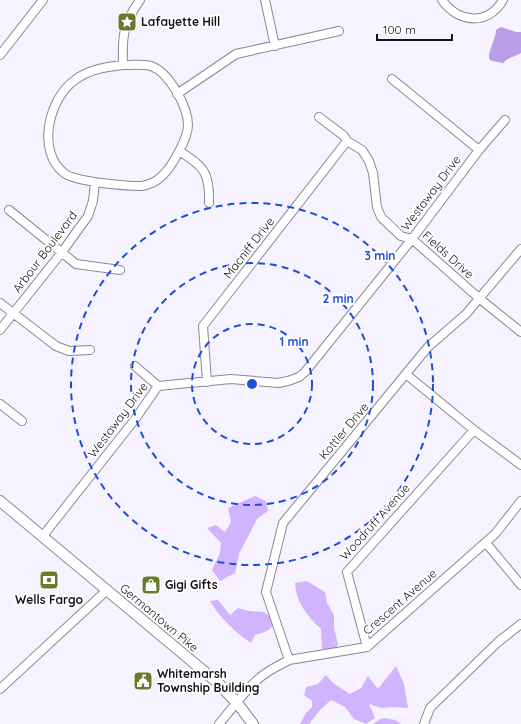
<svg xmlns="http://www.w3.org/2000/svg" width="521" height="724" font-family="Quicksand,sans-serif">
<rect width="100%" height="100%" fill="#f6f2ff"/>
<path fill="#d1b4fe" d="M255 496 266 501 268 511 257 519 239 554 235 573 220 581 212 570 220 553 221 543 207 528 216 525 225 532 231 522 228 508Z
M307 581 325 592 327 603 334 615V628L338 644 335 650H322L321 629C307 616 296 602 295 583Z
M218 600 230 615 238 608 249 611 264 612 275 621C271 631 265 632 255 635L251 643C236 633 219 617 210 601Z
M396 666 404 684 408 708 394 707 381 708 369 704 375 718 366 724 354 719 345 707 331 700 319 711 309 724H300L306 713 312 707V701L304 695 306 687 318 684 326 675 333 683 350 694 361 688 368 676 378 689Z
M385 718 395 720 401 724H373L380 719Z"/>
<path fill="#bb9ee7" d="M501 27 516 32H521V53L508 59 503 63 492 61 489 59V54L496 33V30Z"/>
<g fill="none" stroke-linecap="round" stroke-linejoin="round">
<g stroke="#8c8796" stroke-width="10">
<path id="minor" d="M265 0 275 46
M442 0C458 23 488 26 503 0
M0 55 43 0
M123 65C132 65 142 64 151 66 169 72 188 107 188 125 188 138 172 167 162 176 157 181 149 185 141 186 126 186 75 182 64 173 36 151 49 98 75 80 89 69 106 67 123 65Z
M123 65C122 36 123 24 140 0
M392 79 479 150
M177 94 236 54 339 31
M319 117 344 136 347 141 362 150 369 161 373 173 377 207 381 217 401 236 412 239 480 299 521 332
M179 151C204 166 210 173 209 203
M9 210 76 264 120 270
M0 303 56 346 69 351 90 350
M0 330 62 252 88 216 93 201 95 182
M135 366 158 386
M407 375 474 430 521 465
M207 382 203 326 347 141
M0 404 22 421
M42 537 136 418 158 386 231 379 278 383 288 381 299 377 305 372 412 239 479 150 505 120
M486 543 521 585
M367 647 347 572 474 430
M289 660 266 592 283 523 428 347 466 314 521 249
M0 689 106 591
M219 724C230 711 241 696 253 684 263 673 276 667 289 660L367 647 495 534 521 501
M424 724 430 708 498 642 521 624"/>
</g>
<g stroke="#8c8796" stroke-width="12">
<path id="major" d="M0 501 218 683 237 703 253 724"/>
</g>
<use href="#minor" stroke="#fff" stroke-width="8"/>
<use href="#major" stroke="#fff" stroke-width="10"/>
</g>
<g fill="none" stroke="#1d4ed8" stroke-width="2" stroke-dasharray="7 5">
<circle cx="252" cy="384" r="60"/>
<circle cx="252" cy="384" r="121"/>
<circle cx="252" cy="384" r="181"/>
</g>
<defs>
<g id="sight-square" transform="scale(1)"><rect x="-9" y="-9" width="18" height="18" rx="4" fill="#677b2b" stroke="#fff"/><path d="M0-6L1.8-2.2L6-1.7L2.9 1.2L3.7 5.4L0 3.3L-3.7 5.4L-2.9 1.2L-6-1.7L-1.8-2.2Z" fill="#fff"/></g>
<g id="bank-square" transform="scale(1)"><rect x="-9" y="-9" width="18" height="18" rx="4" fill="#677b2b" stroke="#fff"/><path d="M-6-4H6V4H-6ZM0-2.3a2.3 2.3 0 1 0 0 4.6a2.3 2.3 0 1 0 0-4.6Z" fill="#fff"/></g>
<g id="shop-square" transform="scale(1)"><rect x="-9" y="-9" width="18" height="18" rx="4" fill="#677b2b" stroke="#fff"/><path d="M-5-2.5h2.3a2.7 3.5 0 0 1 5.4 0H5L5.5 6h-11ZM-1.5-2.5h3a1.5 2.3 0 0 0-3 0Z" fill="#fff"/></g>
<g id="civic-square" transform="scale(1)"><rect x="-9" y="-9" width="18" height="18" rx="4" fill="#677b2b" stroke="#fff"/><path d="M-.6-6.5H3V-4.5H.6V-3L4-1V1h2V6H-6V1h2V-1L-.6-3ZM-1.2 2.5V6h2.4V2.5Z" fill="#fff"/></g>
</defs>
<g fill-rule="evenodd">
<use href="#sight-square" x="127" y="22"/>
<use href="#bank-square" x="49" y="580"/>
<use href="#shop-square" x="151" y="585"/>
<use href="#civic-square" x="143" y="681"/>
</g>
<g text-anchor="middle" stroke-width="4" stroke-linejoin="round" paint-order="stroke">
<g font-size="12" font-weight="bold" fill="#141217" stroke="#fff" text-anchor="start">
<text x="141" y="26">Lafayette Hill</text>
<text x="165" y="589">Gigi Gifts</text>
<text x="49" y="604" text-anchor="middle">Wells Fargo</text>
<text x="157" y="678">Whitemarsh<tspan x="157" dy="14">Township Building</tspan></text>
</g>
<g font-size="12" fill="#141217" stroke="#fff">
<text transform="translate(431 193) rotate(-53)" y="4">Westaway Drive</text>
<text transform="translate(249 248) rotate(-52)" y="4">Macniff Drive</text>
<text transform="translate(45 252) rotate(-53)" y="4">Arbour Boulevard</text>
<text transform="translate(448 255) rotate(42)" y="4">Fields Drive</text>
<text transform="translate(118 420) rotate(-53)" y="4">Westaway Drive</text>
<text transform="translate(344 431) rotate(-50)" y="4">Kottler Drive</text>
<text transform="translate(375 522) rotate(-48)" y="4">Woodruff Avenue</text>
<text transform="translate(400 602) rotate(-41)" y="4">Crescent Avenue</text>
<text transform="translate(159 618) rotate(40)" y="4">Germantown Pike</text>
</g>
</g>
<circle cx="252" cy="384" r="6" fill="#1d4ed8" stroke="#fff" stroke-width="2"/>
<g font-size="12" text-anchor="middle" font-weight="bold" fill="#1d4ed8" stroke="#fff" stroke-width="4" stroke-linejoin="round" paint-order="stroke">
<text x="380" y="260">3 min</text>
<text x="338" y="303">2 min</text>
<text x="294" y="346">1 min</text>
</g>
<path d="M377 34v6h75v-6" fill="none" stroke="#141217" stroke-width="2"/>
<text x="383" y="34" font-size="12" fill="#141217" stroke="#ffffff" stroke-width="3" paint-order="stroke">100 m</text>
</svg>
